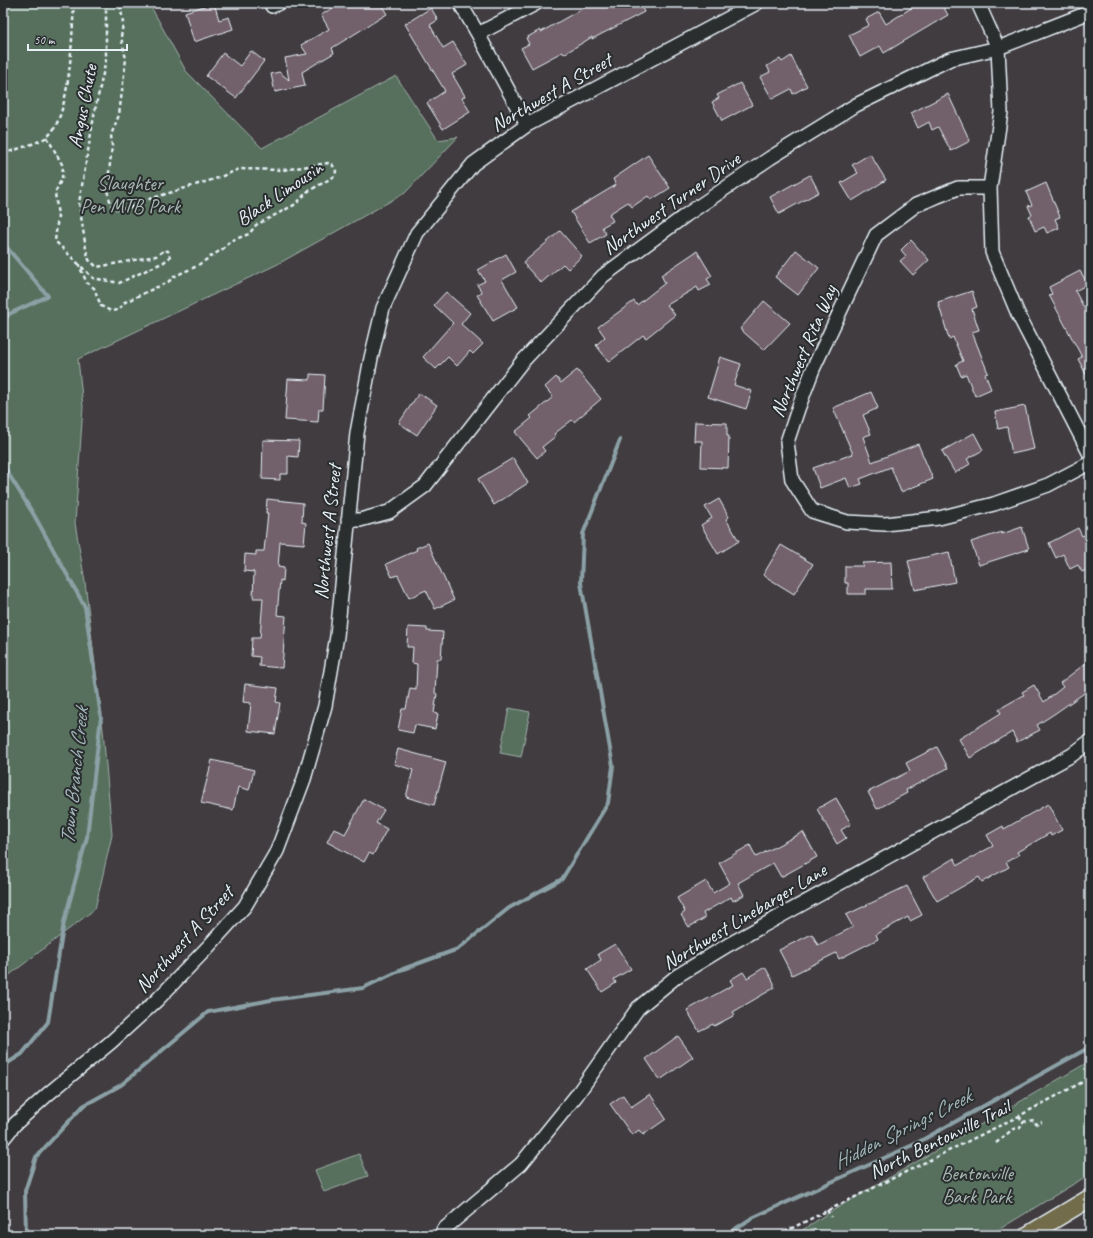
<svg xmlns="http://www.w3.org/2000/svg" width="1093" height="1238" font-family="Caveat,sans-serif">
<rect width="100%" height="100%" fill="#403c40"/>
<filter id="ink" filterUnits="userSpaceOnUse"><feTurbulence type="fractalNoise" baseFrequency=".025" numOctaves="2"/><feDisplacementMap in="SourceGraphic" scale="8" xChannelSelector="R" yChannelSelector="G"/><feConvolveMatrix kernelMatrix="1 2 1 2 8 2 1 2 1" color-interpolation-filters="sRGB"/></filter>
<g filter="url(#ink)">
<path fill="#57705d" stroke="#a0b0aa" d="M3 3H149L186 71 262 148 396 76 438 140 458 137 405 193 276 265 78 359 83 407 75 523 85 582 103 730 112 835 95 909 3 980Z
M509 708 530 712 521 757 500 753Z
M1090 1061V1174L990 1235H795L825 1215Z
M359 1154 368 1176 324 1192 315 1170Z"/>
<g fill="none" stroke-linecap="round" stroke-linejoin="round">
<path stroke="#8ba1a6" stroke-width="4" d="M3 243 48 296 9 314 3 322
M3 465 34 515 85 607 101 717 87 837 64 922 48 1022 22 1054 3 1066
M26 1235 25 1191 36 1157 83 1106 121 1085 208 1012 271 1000 363 988 403 969 458 949 509 908 562 879 608 803 613 766 581 583 583 534 620 440
M726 1235 752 1218 915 1144 1090 1047"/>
</g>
<path fill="#72606a" stroke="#e8f1f8" d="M214 3 219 20 229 17 233 29 194 42 185 12Z
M341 3H380L387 14 332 48 334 53 302 72 305 86 275 92 271 74 279 72 289 80 285 58 307 54 301 45 329 29 321 15Z
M592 3H640L644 12 592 39V37L564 54 562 52 532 68 521 48 529 44 526 38 540 30 541 32Z
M919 3H941L948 15 884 53 880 46 860 57 849 35 869 25 866 19 879 12 886 24Z
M431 8 438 20 430 25 443 48 453 42 467 65 452 74 465 96 462 98 470 112 443 129 427 103 445 91 405 24Z
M251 51 264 61 236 98 206 76 223 53 240 66Z
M791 56 807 86 793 94 791 89 772 99 760 77 770 72 767 66 780 59 782 62Z
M740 83 752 105 722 121 712 102 719 98 717 95Z
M948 94 970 141 951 151 938 127 932 130 929 122 918 128 911 113Z
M870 154 886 180 852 201 841 183 858 173 852 165Z
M648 155 670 188 651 200 648 196 632 207 628 202 609 214 613 221 602 227 606 234 590 243 571 212 616 185 613 179Z
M810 175 819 192 779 214 770 197Z
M1046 183 1060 217 1055 219 1059 228 1047 233 1044 227 1035 231 1029 216 1032 215 1028 206 1032 205 1026 192Z
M560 231 582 256 568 269 563 264 541 283 523 263Z
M911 240 929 260 913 275 900 261 906 256 901 250Z
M796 250 819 268 798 295 775 277Z
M697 251 712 276 707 279 711 285 699 291 697 287 667 305 675 315 646 338 643 335 609 362 596 345 605 337 598 327 634 301 637 305 665 283 661 275Z
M506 254 516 272 502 280 518 307 493 321 477 295 482 292 477 285 485 281 478 270Z
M1080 271 1088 284 1075 291 1090 319V382L1078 359 1082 357 1049 295 1052 294 1049 287Z
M972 291 977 307 972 309 979 330 972 332 988 373 985 374 991 389 975 396 966 374 961 376 956 364 963 361 953 337 949 339 938 302Z
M446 292 470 313 461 324 483 344 473 354 470 351 457 366 448 357 436 369 423 357 453 323 434 305Z
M764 301 790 323 764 350 740 329Z
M720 357 741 364 734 385 752 391 746 409 708 397Z
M577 370 601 399 574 422 572 420 554 434 556 436 542 447 545 451 537 458 515 432 532 418 530 416 553 397 545 387 556 377 561 383Z
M310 374 325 375 323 409H319L318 422 285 420 288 379 310 380Z
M871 392 878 408 863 415 871 434 863 437 872 462 918 444 933 479 901 492 891 467 860 479 862 484 850 488 846 478 820 488 813 468 853 454 833 408Z
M419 393 437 405 417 435 399 423Z
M1025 406 1034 449 1012 454 1007 427 998 429 995 412Z
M695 422 727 423V436H729L728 468 701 467 702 441H694Z
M974 433 983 450 967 459 970 464 955 473 942 451Z
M263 440 299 441 298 457 288 456V474H280V480L262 479Z
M513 458 528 483 494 505 478 479Z
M267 499 303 503 302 522 306 523 304 544 280 542 278 567 284 568 283 581 280 580 277 615 286 616 282 668 259 666 260 657 251 656 252 638H260L263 598H253L254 572 244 571 245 554 256 555V551H264L268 513H266Z
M719 499 729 517 726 519 739 541 718 554 701 525 712 518 705 507Z
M1022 527 1029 549 979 565 971 542 1002 532V534Z
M1078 528 1082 536 1087 534 1090 539V568L1082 572 1078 565 1070 569 1063 554 1056 558 1049 543Z
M428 543 454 600 435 609 426 590 409 598 398 575 392 577 386 564 417 550 416 548Z
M781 545 813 564 794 594 763 575Z
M949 552 955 582 915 590 908 561Z
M891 562 892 589H866V594H848V583H845V566H863L862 563Z
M408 627 427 628V631L443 632 441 659H437L435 693 437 694 434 713 438 714 435 729 415 725 413 733 398 730 402 709H406L410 688 416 689 417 664 412 663 413 647H407Z
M1090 660V689L1054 714 1037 725 1040 730 1017 742 1012 732 970 758 959 739 1001 713 999 709 1024 695 1022 692 1034 685 1044 702 1063 687 1060 683Z
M245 684 278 688 276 702 280 703 275 734 248 731 251 703 243 702Z
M937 747 948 768 906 790 907 793 877 809 868 792 910 771 906 763Z
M398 749 446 762 434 805 406 797 413 770 394 764Z
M212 760 254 770 249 790 238 787 233 810 201 803Z
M836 798 851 824 841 830 846 838 837 844 817 809Z
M364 799 384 810 376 823 387 829 373 855 369 853 364 862 327 842 334 828 345 834Z
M1048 804 1062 830 1051 836 1050 833 1017 852 1019 855 1006 862 1009 867 982 882 979 877 937 901 923 877 954 858 958 865 993 846 987 835 1003 826 1004 829Z
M803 832 817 857 781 877 773 863 738 883 744 895 733 901 731 897 703 913 705 918 689 927 681 915 685 912 677 898 706 881 713 893 730 883 719 863 750 845 756 857Z
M907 886 922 915 910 921 908 917 876 934 878 939 839 959 836 953 792 975 779 950 812 934 818 945 853 927 846 915Z
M615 944 631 969 614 979 616 983 602 992 587 969 601 960 598 954Z
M765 967 774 983V988L733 1012 735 1015 714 1026 713 1024 699 1031 687 1010 733 985 730 980 743 972 747 978Z
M678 1036 693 1057 660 1080 646 1059Z
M650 1094 666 1119 643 1135 639 1130 632 1135 610 1104 623 1095 631 1107Z"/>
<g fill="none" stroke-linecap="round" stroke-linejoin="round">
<g stroke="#e8f1f8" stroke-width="16">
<path id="minor" d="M460 3 478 34 527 125
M978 3 998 48 1001 112 990 188 992 252 1018 314 1090 454
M272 6 279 3
M478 34 537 3
M990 188H958L916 205 876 235 813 369 798 409 787 442 792 480 812 511 847 522 885 524 939 518 994 504 1048 485 1090 463
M348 520H360L389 512 425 486 521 363 603 276 686 215 770 158 856 105 950 59 998 48 1090 12
M3 1139 15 1124 48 1094 111 1042 157 1000 208 947 245 906 277 851 304 779 325 706 337 636 357 433 371 358 383 308 417 233 473 164 527 125 757 3
M443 1230 521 1164 576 1096 638 1008 677 976 728 945 1072 755 1090 741"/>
</g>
<g stroke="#e8f1f8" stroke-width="20">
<path id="major" d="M1028 1235 1090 1198"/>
</g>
<path stroke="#e8f1f8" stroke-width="2.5" stroke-dasharray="4 3" stroke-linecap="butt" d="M47 137 63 166 62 178 55 193 58 216 55 241 93 278 119 283 164 262 170 257 168 251 165 250 156 256 97 267 89 260 86 249 79 203 95 110 106 60V3
M3 154C13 150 42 142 48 136 71 116 72 33 74 3
M78 263 87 283 94 288 101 306 111 311 118 310 125 302 168 282 175 276 195 267 224 248 230 241 249 234 256 225 296 204 307 192 335 176 336 171 332 164 328 163 283 170 239 169 218 178 143 201C134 207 122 211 112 208L107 190 112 146 111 135 119 115 126 59 121 37 123 23 120 3
M1019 1116 1023 1122 1034 1120 1036 1124 1042 1122
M996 1143 1013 1129 1020 1128 1023 1122
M827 1210 831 1217
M778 1235 1019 1116 1090 1078"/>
<use href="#minor" stroke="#2a2d2e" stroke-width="13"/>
<use href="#major" stroke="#726c4b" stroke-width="17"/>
</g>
</g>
<g text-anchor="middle" stroke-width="4" stroke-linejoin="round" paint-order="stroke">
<g font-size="20" fill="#e8f1f8" stroke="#2a2d2e">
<text transform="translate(551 92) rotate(-30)" y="7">Northwest A Street</text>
<text transform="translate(82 106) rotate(-79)" y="7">Angus Chute</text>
<text transform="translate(279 193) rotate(-34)" y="7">Black Limousin</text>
<text transform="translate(671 203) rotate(-35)" y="7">Northwest Turner Drive</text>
<text transform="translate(803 351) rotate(-67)" y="7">Northwest Rita Way</text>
<text transform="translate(327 532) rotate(-84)" y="7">Northwest A Street</text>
<text transform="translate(744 916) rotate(-31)" y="7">Northwest Linebarger Lane</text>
<text transform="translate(184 939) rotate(-48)" y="7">Northwest A Street</text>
<text transform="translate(939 1139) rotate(-26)" y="7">North Bentonville Trail</text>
</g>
<g font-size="20" fill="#a7b7b2" stroke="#2a2d2e">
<text x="130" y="190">Slaughter<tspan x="130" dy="23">Pen MTB Park</tspan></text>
<text x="977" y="1180">Bentonville<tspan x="977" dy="23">Bark Park</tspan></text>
</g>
<g font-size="21" font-style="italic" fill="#a2b5ba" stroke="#2a2d2e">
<text transform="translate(74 776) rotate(-84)" y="7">Town Branch Creek</text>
<text transform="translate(902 1129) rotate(-27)" y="7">Hidden Springs Creek</text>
</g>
</g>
<rect width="1093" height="1238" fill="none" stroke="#2a2d2e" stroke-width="16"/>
<rect x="8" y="8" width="1077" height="1222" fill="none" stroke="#e8f1f8" stroke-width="1.5" filter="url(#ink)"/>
<path d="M28 44v6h99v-6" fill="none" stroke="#e8f1f8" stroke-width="2"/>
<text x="34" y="44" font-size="12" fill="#e8f1f8" stroke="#2a2d2e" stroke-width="3" paint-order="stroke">50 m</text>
</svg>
